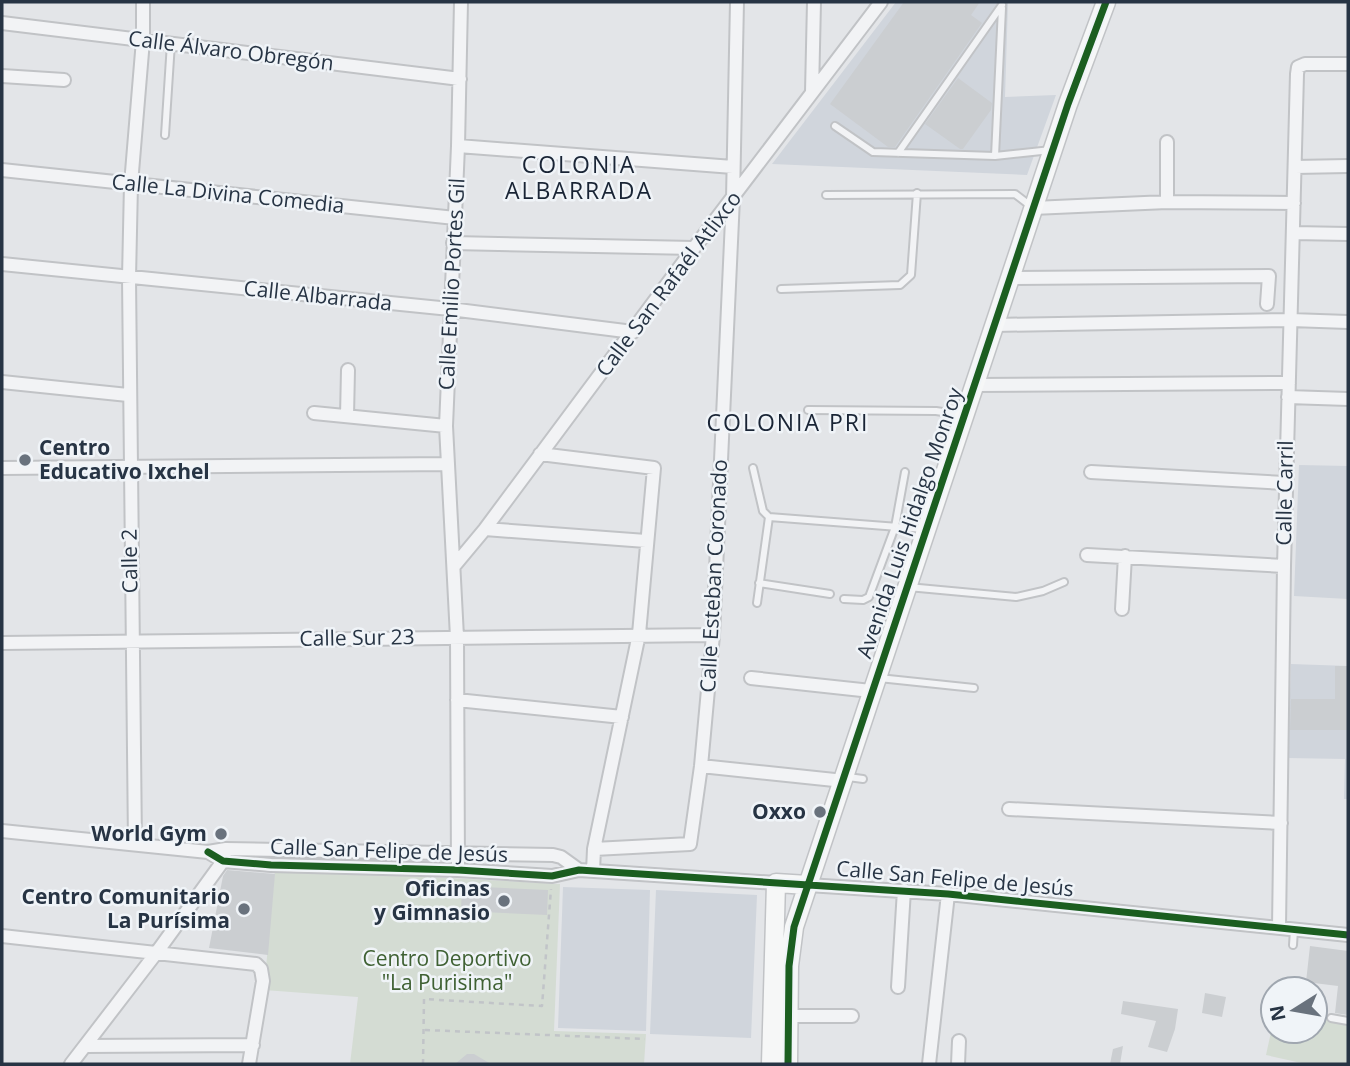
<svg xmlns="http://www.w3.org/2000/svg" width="1350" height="1066" font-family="'Open Sans',sans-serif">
<rect width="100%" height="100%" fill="#e3e5e8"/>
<path fill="#d0d5dc" d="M896 2H1008L1005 97 1056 95 1027 175 772 164Z
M1299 465 1348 466V599L1294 596Z
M1291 664 1348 666V799H1344L1345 759 1288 758Z
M563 887 650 890 646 1031 558 1028Z
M656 890 757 895 751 1038 650 1034Z"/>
<path fill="#d4dcd3" d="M275 869 560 884 554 1031 646 1034 644 1064H350L358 997 264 990Z
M1315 1017 1348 1026V1064H1306L1266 1055 1273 1023V1031H1315Z"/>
<path fill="#cbced1" d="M904 2H980L971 15 982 23 895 147H888L830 104Z
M958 78 992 103 991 110 963 149H960L925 124Z
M1335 666H1348V730H1290L1291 699H1335Z
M227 870 275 874 268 955 209 948 223 876Z
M462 886 548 890 547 915 461 911Z
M1310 946 1348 951V1015L1335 1013 1338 986 1306 982Z
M1205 993 1226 997 1222 1017 1202 1013Z
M1123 1001 1178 1009 1175 1029 1167 1052 1148 1047 1156 1021 1121 1014Z
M1123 1046 1120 1064H1110L1113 1049Z
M467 1054H474L491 1064H455Z"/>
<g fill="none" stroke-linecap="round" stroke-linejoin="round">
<g stroke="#c1c3c6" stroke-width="10">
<path id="lane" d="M835 126 873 152 995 156 1051 150
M165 135 171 43
M898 153 1002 5
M995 156 1002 8
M826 195 1015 194 1032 207
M781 289 900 285 911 275 917 193
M808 410 936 411 963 415
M753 468 763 511 769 517 924 529
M759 583 830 594
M908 587 1016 597 1043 591 1064 582
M844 599 863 600 869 597 895 527 905 472
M757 603 769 517
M879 678 974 688
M848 777 863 779
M1293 945 1294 930
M1331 1018 1348 1021"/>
</g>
<g stroke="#c1c3c6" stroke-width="16">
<path id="street" d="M2 23 460 79
M2 76 64 80
M812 92 814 2
M1167 142V202
M458 146 733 167
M1295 167 1348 166
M2 170 455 218
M1033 208 1167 202 1294 203
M1293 233 1348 234
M453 243 694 248
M2 264 450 309 633 332
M1011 278 1269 276 1267 304
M995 325 1291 320 1348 322
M2 382 128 395
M975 385 1289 383
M1288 397 1348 399
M314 413 446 426
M347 416 348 370
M540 454 654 468 639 634 594 849 593 871
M2 468 448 464
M1091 472 1285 483
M485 529 646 541
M1087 555 1284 566
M455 565 485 529 694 248 881 2
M1122 609 1125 556
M2 643 713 635
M751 678 871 691
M457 700 622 717
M701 766 844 781
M1009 809 1281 823
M2 831 208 852 226 849 553 855 561 857 579 870
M135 844 129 278 131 184 143 40V2
M594 849 690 844 701 766 713 635 733 198 737 2
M208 852 223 861 271 865 458 870 552 876 579 870 776 883
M458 870 457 637 446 426 458 146 461 2
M808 885 948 894 1348 935
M1279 927 1284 566 1297 74 1298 67 1305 64H1348
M2 936 256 964 261 969 263 981 249 1064
M898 987 904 890
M788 1016H852
M85 1046 253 1045
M71 1064 157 952 223 861 225 853
M929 1064 948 894
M958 1064 959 1041"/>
</g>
<g stroke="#c1c3c6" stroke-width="21">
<path id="secondary" d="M771 1064 776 883 808 885
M788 1064 789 966 794 927 1068 104 1106 2"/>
</g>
<path stroke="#c1c4c8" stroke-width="2.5" stroke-dasharray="5 5" stroke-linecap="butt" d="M425 1030 645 1039
M423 1064 424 999 542 1006 551 889"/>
<use href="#lane" stroke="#f2f3f5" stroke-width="6"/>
<use href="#street" stroke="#f2f3f5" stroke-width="12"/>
<use href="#secondary" stroke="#f6f7f7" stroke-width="18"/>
<g stroke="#f0f4f8" stroke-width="11">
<path id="cycleway" d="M208 852 223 861 271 865 458 870 552 876 579 870 948 894 1348 935
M788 1064 789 966 794 927 1068 104 1106 2"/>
</g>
<use href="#cycleway" stroke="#1b5e20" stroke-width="7"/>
</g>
<g fill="#69727d" stroke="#f0f4f8" stroke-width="2.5">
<circle cx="25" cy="460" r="7"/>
<circle cx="820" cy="812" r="7"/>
<circle cx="221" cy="834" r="7"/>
<circle cx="504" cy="901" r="7"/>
<circle cx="244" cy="909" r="7"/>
</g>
<g text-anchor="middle" stroke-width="5" stroke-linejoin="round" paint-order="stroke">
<g font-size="21" fill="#273444" stroke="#f0f4f8">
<text transform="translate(231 51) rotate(7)" y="7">Calle Álvaro Obregón</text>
<text transform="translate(228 194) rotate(6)" y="7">Calle La Divina Comedia</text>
<text transform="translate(452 284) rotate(-87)" y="7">Calle Emilio Portes Gil</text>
<text transform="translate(669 284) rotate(-53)" y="7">Calle San Rafaél Atlixco</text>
<text transform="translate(318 296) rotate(6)" y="7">Calle Albarrada</text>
<text transform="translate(1285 493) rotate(-89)" y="7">Calle Carril</text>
<text transform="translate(910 523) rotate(-71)" y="7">Avenida Luis Hidalgo Monroy</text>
<text transform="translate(130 561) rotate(-91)" y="7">Calle 2</text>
<text transform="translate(714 576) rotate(-87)" y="7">Calle Esteban Coronado</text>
<text transform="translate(357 638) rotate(-1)" y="7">Calle Sur 23</text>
<text transform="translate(389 851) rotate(2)" y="7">Calle San Felipe de Jesús</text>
<text transform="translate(955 879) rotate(5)" y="7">Calle San Felipe de Jesús</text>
</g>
<g font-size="21" font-weight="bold" fill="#273444" stroke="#f0f4f8" text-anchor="end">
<text x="39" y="455" text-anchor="start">Centro<tspan x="39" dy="24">Educativo Ixchel</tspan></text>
<text x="806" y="819">Oxxo</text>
<text x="207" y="841">World Gym</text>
<text x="490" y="896">Oficinas<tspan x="490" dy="24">y Gimnasio</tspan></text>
<text x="230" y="904">Centro Comunitario<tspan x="230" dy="24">La Purísima</tspan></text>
</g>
<g font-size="21" fill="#3f6133" stroke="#f0f4f8">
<text x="447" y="966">Centro Deportivo<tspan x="447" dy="24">"La Purisima"</tspan></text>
</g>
<g font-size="23" letter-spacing="2" fill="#192435" stroke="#f0f4f8">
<text x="579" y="173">COLONIA<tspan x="579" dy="26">ALBARRADA</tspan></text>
<text x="788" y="431">COLONIA PRI</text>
</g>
</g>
<rect width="1350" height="1066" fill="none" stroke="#273444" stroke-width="7"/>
<g transform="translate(1294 1010) rotate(259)"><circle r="33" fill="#f0f4f8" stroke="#a0a7b0" stroke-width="2"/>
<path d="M0-5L12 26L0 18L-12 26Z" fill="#69727d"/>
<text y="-10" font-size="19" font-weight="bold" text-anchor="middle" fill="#273444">N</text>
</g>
</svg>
